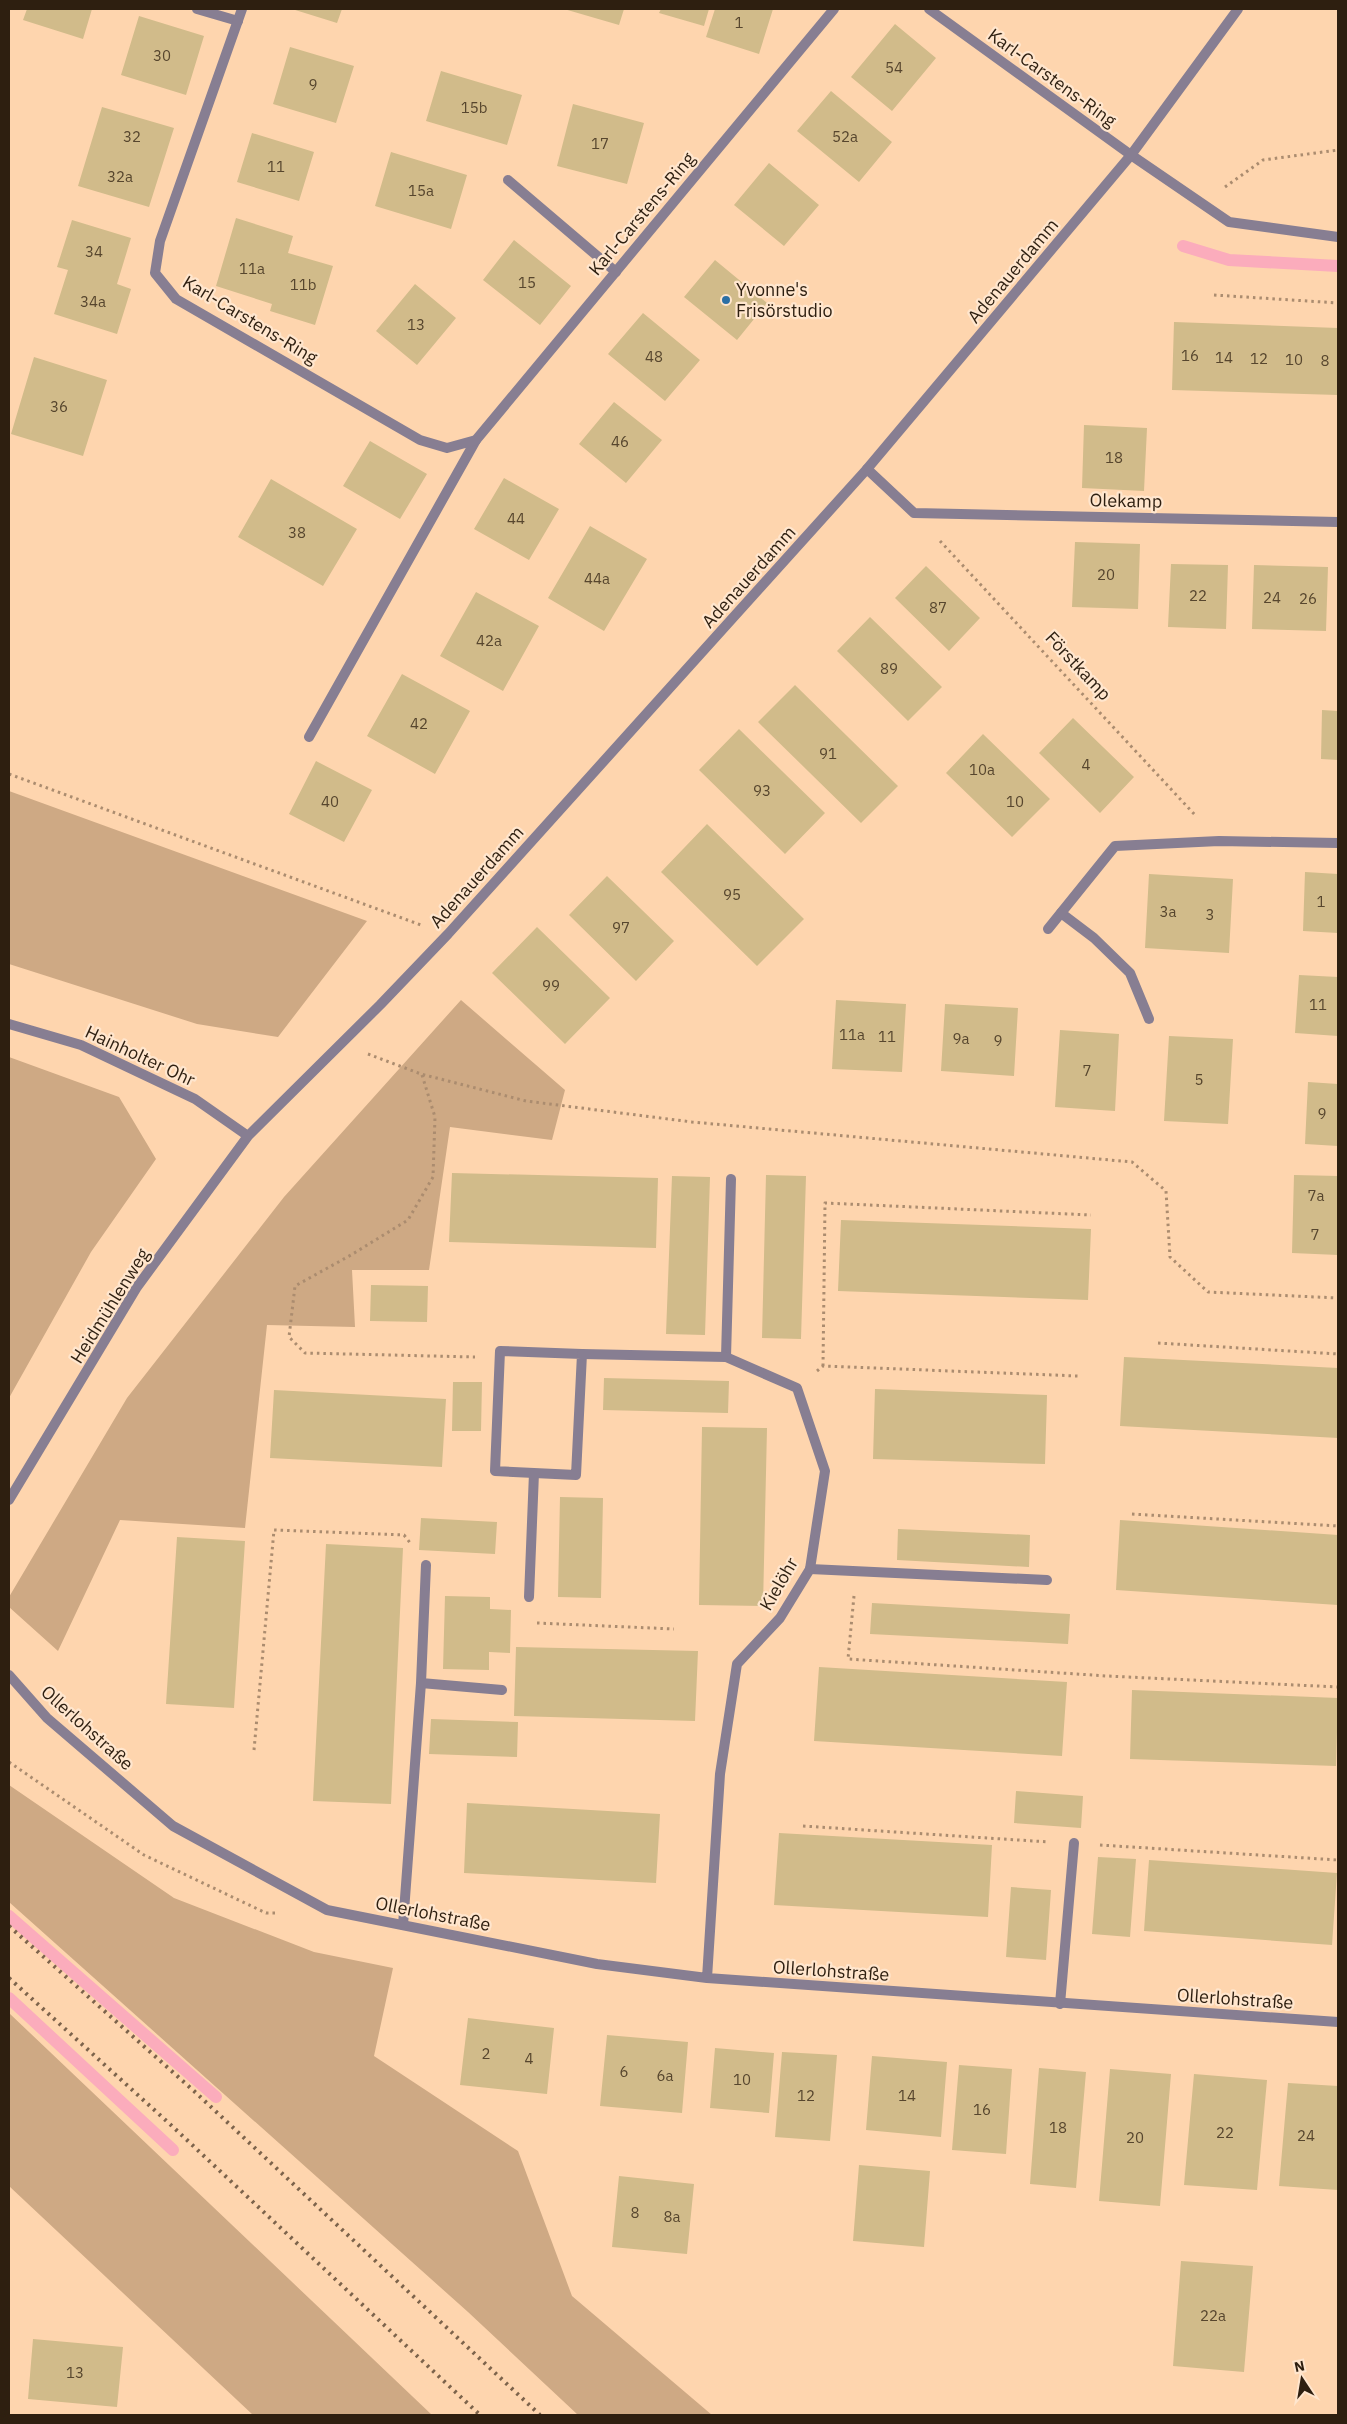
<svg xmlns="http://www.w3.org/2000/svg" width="1347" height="2424" font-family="'IBM Plex Sans',sans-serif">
<rect width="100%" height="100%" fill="#fed5ae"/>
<path fill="#cea984" d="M9 791 367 921 278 1037 197 1024 9 964Z
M461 1000 565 1090 552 1140 450 1127 429 1270H352L355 1327 267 1325 245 1528 120 1520 58 1651 9 1607V1597L127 1398 284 1197Z
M9 1057 119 1097 156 1159 91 1252 9 1398Z
M9 1785 174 1898 314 1952 393 1968 374 2056 518 2151 572 2296 712 2415H578L468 2312 9 1902Z
M9 2013 432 2415H253L9 2186Z"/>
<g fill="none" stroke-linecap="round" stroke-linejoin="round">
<path stroke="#fbacbc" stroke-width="12" d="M1183 246 1229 260 1338 266
M9 1916 216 2097
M9 1998 173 2150"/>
</g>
<path fill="#d1bb8a" d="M27 9H92L83 39 23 20Z
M292 9H342L337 23Z
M564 9H624L619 25Z
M661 9H709L704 26 659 13Z
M715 9H773L759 54 706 37Z
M139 16 204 36 186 95 121 75Z
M895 24 936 58 892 111 851 77Z
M290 47 354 66 336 123 273 104Z
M441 71 522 95 507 145 426 121Z
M831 91 892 142 859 182 797 131Z
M573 104 644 123 627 184 557 166Z
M102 107 174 128 149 207 78 186Z
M252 133 314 152 299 201 237 182Z
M391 152 467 175 451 229 375 206Z
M769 163 819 205 784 246 734 205Z
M236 218 293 236 288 253 333 266 315 325 270 311 272 304 216 286Z
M72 220 131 238 117 284 131 289 117 334 54 314 68 270 57 267Z
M514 240 571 286 540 325 483 280Z
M715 260 767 303 737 340 684 297Z
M415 284 456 318 417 365 376 331Z
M643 313 700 360 665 401 608 354Z
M1174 322 1338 328V395L1172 390Z
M34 357 107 380 83 456 11 434Z
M614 402 662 440 626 483 579 444Z
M1084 425 1147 428 1144 491 1082 488Z
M370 441 427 474 400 519 343 486Z
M504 478 559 509 529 560 474 529Z
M271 479 357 529 323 586 238 537Z
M590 526 647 559 604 631 548 598Z
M1075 542 1140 544 1138 609 1072 607Z
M1171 564 1228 565 1226 629 1168 627Z
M1254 565 1328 567 1326 631 1252 629Z
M926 566 980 618 949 651 895 598Z
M476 592 539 626 503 691 440 656Z
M870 617 942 687 908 721 837 651Z
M402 674 470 711 435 774 367 736Z
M795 685 898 786 861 823 758 722Z
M1322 710 1338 711V760L1321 759Z
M1073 718 1134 777 1100 813 1039 753Z
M739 729 825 813 785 854 699 770Z
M983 734 1050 799 1012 837 946 773Z
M316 761 372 790 344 842 289 814Z
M707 824 804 919 757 966 661 872Z
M1305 872 1338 874V933L1303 931Z
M1149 874 1233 879 1229 953 1145 948Z
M607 876 674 941 636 981 569 915Z
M537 927 610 998 565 1044 492 973Z
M1299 975 1338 977V1036L1295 1033Z
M836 1000 906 1004 902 1072 832 1069Z
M945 1004 1018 1008 1014 1076 941 1071Z
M1060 1030 1119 1034 1115 1111 1055 1107Z
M1169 1036 1233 1039 1228 1124 1164 1121Z
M1308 1082 1338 1084V1146L1305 1144Z
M452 1173 658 1178 656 1248 449 1242Z
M766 1175 806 1176 801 1339 762 1338Z
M1294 1175 1338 1176V1255L1292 1253Z
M672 1176 710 1177 705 1335 666 1334Z
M841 1220 1091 1229 1088 1300 838 1291Z
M371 1285 428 1286 427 1322 370 1321Z
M1124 1357 1338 1368V1438L1120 1426Z
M604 1378 729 1381 728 1413 603 1410Z
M453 1382H482L481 1431H452Z
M875 1389 1047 1395 1045 1464 873 1459Z
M274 1390 446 1399 442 1467 270 1458Z
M702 1427 767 1428 763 1606 699 1605Z
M560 1497 603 1498 601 1598 558 1597Z
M421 1518 497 1522 495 1554 419 1550Z
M1120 1520 1338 1535V1605L1116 1590Z
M898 1529 1030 1535 1029 1567 897 1560Z
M177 1537 245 1541 234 1708 166 1704Z
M326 1544 403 1548 391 1804 313 1801Z
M445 1596 490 1597V1609L511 1610 510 1653 489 1652V1670L443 1669Z
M872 1603 1070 1614 1068 1644 870 1634Z
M516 1647 698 1651 695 1721 514 1716Z
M819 1667 1067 1682 1062 1756 814 1741Z
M1132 1690 1338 1698 1336 1766 1130 1759Z
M431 1719 518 1722 517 1757 429 1754Z
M1016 1791 1083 1796 1081 1828 1014 1823Z
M467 1803 660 1814 656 1883 464 1873Z
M779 1833 992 1845 988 1917 774 1905Z
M1098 1857 1136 1859 1130 1937 1092 1934Z
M1149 1860 1337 1873 1332 1945 1144 1931Z
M1011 1887 1051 1890 1046 1960 1006 1957Z
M468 2018 554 2028 547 2094 460 2085Z
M607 2035 688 2042 682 2113 600 2106Z
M715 2048 774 2053 769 2113 710 2108Z
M782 2052 837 2055 830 2141 775 2137Z
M872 2056 947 2062 941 2137 866 2130Z
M959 2065 1012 2069 1006 2154 952 2150Z
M1039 2068 1086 2072 1076 2188 1030 2184Z
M1110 2069 1171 2074 1160 2206 1099 2201Z
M1194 2074 1267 2080 1257 2190 1184 2185Z
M1288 2083 1338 2086V2190L1279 2186Z
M859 2165 930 2171 924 2247 853 2241Z
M619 2176 694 2184 687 2254 612 2247Z
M1181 2261 1253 2266 1244 2372 1173 2366Z
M33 2339 123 2347 117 2407 28 2399Z"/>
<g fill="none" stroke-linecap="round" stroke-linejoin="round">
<path stroke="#ab8c6f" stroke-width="3" stroke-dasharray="2.5 4" stroke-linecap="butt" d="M1225 187 1263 160 1338 150
M1214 295 1338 303
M940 541 1196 816
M9 774 421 925
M368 1054 421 1074 526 1101 692 1122 1132 1162 1166 1191 1170 1257 1208 1292 1338 1298
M422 1075 435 1117 433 1177 408 1220 351 1255 295 1286 289 1337 305 1353 475 1357
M1158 1343 1338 1354
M823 1366 825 1203 1091 1215
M817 1371 823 1366 1078 1376
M1132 1514 1338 1526
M854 1596 848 1659 1107 1676 1338 1687
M537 1623 674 1629
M254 1750 274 1530 404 1535 411 1544
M9 1762 144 1855 266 1913H276
M803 1826 1049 1842
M1100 1845 1338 1860"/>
<path stroke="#877e92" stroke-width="10" d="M197 9 238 21
M508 180 616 272
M867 469 914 513 1338 522
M309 737 476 440
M1061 913 1094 938 1130 973 1149 1019
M500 1351 582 1354 576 1475 495 1471Z
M726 1357 731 1179
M810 1569 1047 1580
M529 1597 534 1473
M421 1683 502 1690
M403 1925 421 1683 426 1565
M1060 2004 1074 1843"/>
<path stroke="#877e92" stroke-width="10" d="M242 9 160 241 155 273 176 299 420 440 447 448 476 440 834 9
M929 9 1131 155 1229 222 1338 237
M1048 929 1115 846 1219 841 1338 843
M582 1354 726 1357 797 1388 825 1471 810 1569 780 1618 737 1664 720 1774 707 1978
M9 1675 47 1718 173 1826 327 1910 597 1964 707 1978 1338 2022"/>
<path stroke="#877e92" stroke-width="10" d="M9 1024 81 1045 195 1099 248 1136
M9 1500 137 1287 248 1136 380 1005 448 934 867 469 1131 155 1238 9"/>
<path stroke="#7c634b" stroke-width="4" stroke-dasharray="2.5 5" stroke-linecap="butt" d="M9 1926 194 2091 540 2415
M9 1978 172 2126 480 2415"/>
</g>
<circle fill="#2c6fa5" stroke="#ffe6ce" stroke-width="2" cx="726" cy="300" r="5"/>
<g text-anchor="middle" stroke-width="4.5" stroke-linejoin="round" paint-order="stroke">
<g font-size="15" fill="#57462e">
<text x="739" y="28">1</text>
<text x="162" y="61">30</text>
<text x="894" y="73">54</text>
<text x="313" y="90">9</text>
<text x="474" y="113">15b</text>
<text x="132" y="142">32</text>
<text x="845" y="142">52a</text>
<text x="600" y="149">17</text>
<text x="276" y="172">11</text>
<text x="120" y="182">32a</text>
<text x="421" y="196">15a</text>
<text x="94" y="257">34</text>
<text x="252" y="274">11a</text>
<text x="527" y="288">15</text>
<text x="303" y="290">11b</text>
<text x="93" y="307">34a</text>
<text x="416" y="330">13</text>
<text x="1190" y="361">16</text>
<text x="654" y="362">48</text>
<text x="1224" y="363">14</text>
<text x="1259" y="364">12</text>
<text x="1294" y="365">10</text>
<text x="1325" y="366">8</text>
<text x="59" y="412">36</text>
<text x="620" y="447">46</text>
<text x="1114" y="463">18</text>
<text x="516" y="524">44</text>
<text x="297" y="538">38</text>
<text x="1106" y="580">20</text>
<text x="597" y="584">44a</text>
<text x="1198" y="601">22</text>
<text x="1272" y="603">24</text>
<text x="1308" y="604">26</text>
<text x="938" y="613">87</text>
<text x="489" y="646">42a</text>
<text x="889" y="674">89</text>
<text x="419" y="729">42</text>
<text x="828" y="759">91</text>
<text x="1086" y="770">4</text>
<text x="982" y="775">10a</text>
<text x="762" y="796">93</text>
<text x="330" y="807">40</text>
<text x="1015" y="807">10</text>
<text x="732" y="900">95</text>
<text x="1321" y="907">1</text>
<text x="1168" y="917">3a</text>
<text x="1210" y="920">3</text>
<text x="621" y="933">97</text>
<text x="551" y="991">99</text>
<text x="1318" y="1010">11</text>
<text x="852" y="1040">11a</text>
<text x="887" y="1042">11</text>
<text x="961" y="1044">9a</text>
<text x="998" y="1046">9</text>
<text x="1087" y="1076">7</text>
<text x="1199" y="1085">5</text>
<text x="1322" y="1119">9</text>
<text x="1316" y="1201">7a</text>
<text x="1315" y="1240">7</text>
<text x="486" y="2059">2</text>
<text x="529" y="2064">4</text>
<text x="624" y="2077">6</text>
<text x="665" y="2081">6a</text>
<text x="742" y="2085">10</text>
<text x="806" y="2101">12</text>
<text x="907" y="2101">14</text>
<text x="982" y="2115">16</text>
<text x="1058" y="2133">18</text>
<text x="1225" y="2138">22</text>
<text x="1306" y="2141">24</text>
<text x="1135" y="2143">20</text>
<text x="635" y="2218">8</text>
<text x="672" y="2222">8a</text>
<text x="1213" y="2321">22a</text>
<text x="75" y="2378">13</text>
</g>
<g font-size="18" fill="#2e1f10" stroke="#ffe6ce">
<text transform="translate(1052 78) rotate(36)" y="6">Karl-Carstens-Ring</text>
<text transform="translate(642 214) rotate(-50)" y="6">Karl-Carstens-Ring</text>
<text transform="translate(1013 271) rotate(-50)" y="6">Adenauerdamm</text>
<text transform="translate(250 320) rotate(31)" y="6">Karl-Carstens-Ring</text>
<text transform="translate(1126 501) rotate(1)" y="6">Olekamp</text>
<text transform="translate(749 577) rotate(-48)" y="6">Adenauerdamm</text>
<text transform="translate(1078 666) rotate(47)" y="6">Förstkamp</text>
<text transform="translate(477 877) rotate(-48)" y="6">Adenauerdamm</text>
<text transform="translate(140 1056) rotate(25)" y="6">Hainholter Ohr</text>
<text transform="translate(110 1306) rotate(-58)" y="6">Heidmühlenweg</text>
<text transform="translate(779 1584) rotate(-60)" y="6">Kielöhr</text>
<text transform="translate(87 1728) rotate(42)" y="6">Ollerlohstraße</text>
<text transform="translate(433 1914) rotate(11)" y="6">Ollerlohstraße</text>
<text transform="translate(831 1971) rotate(4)" y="6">Ollerlohstraße</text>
<text transform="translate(1235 1999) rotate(4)" y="6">Ollerlohstraße</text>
</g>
<g font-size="18" fill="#2e1f10" stroke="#ffe6ce" text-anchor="start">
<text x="736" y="296">Yvonne's<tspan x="736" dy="21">Frisörstudio</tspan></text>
</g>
</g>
<rect width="1347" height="2424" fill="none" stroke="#2e1f10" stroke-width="20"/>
<g transform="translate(1302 2379) rotate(348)" stroke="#ffe6ce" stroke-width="4" paint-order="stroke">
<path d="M0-4L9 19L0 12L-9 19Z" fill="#2e1f10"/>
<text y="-8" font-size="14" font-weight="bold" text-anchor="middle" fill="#2e1f10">N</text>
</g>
</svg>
